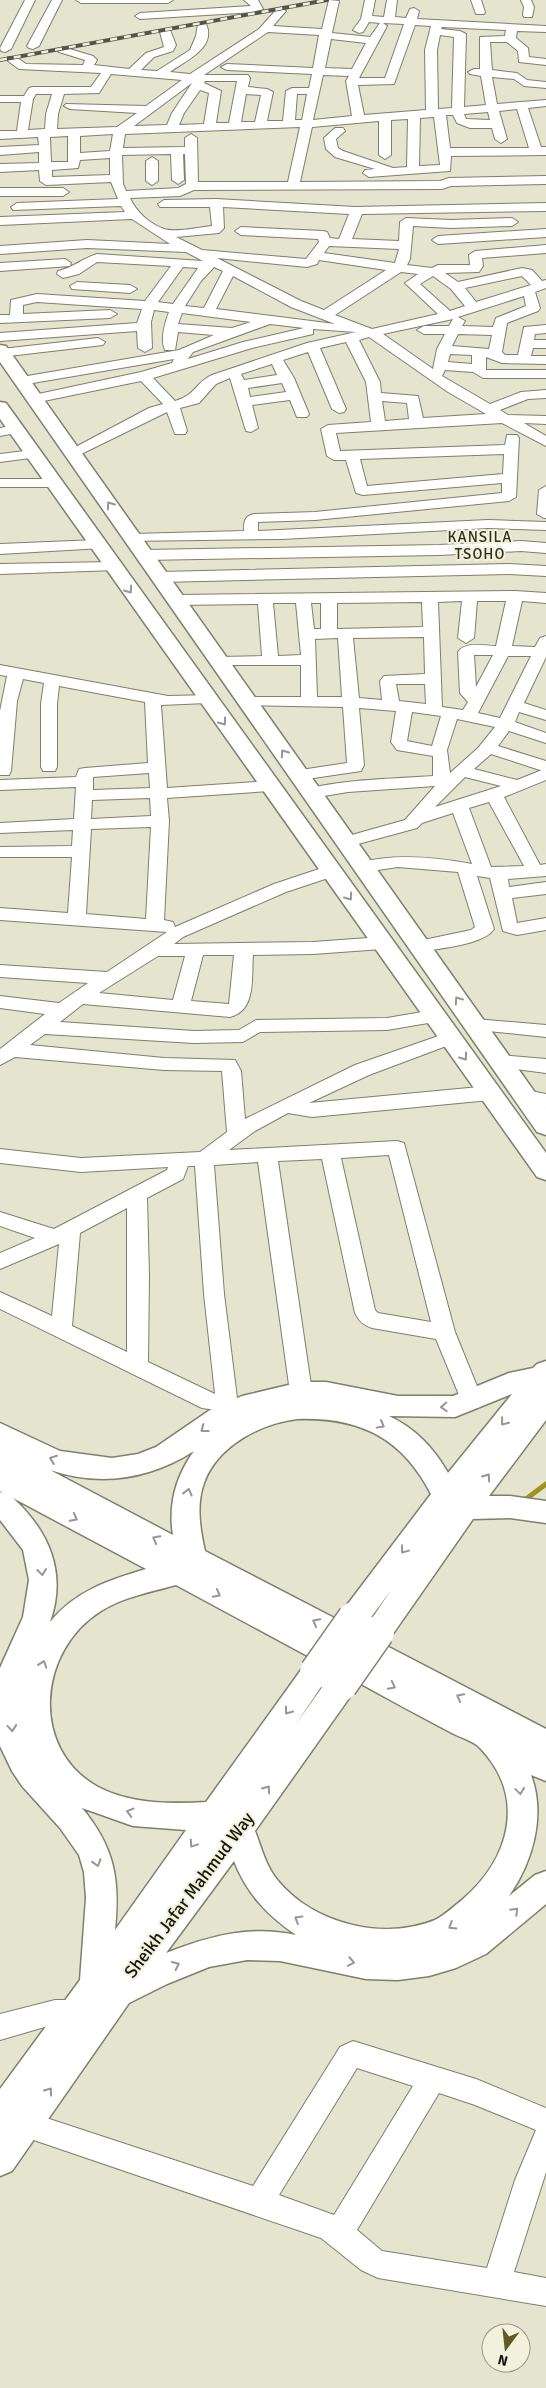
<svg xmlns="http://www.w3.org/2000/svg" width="546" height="2388" font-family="Signika,sans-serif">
<rect width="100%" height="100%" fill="#e5e4ce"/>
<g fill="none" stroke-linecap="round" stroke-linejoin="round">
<path stroke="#9c941f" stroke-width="5" d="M522 1502 546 1484"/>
<g stroke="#7f7f6a" stroke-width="2">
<path id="minor" d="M25 0H35L11 49 5 52 1 51 0 48Z
M52 0H62L39 46 33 49 29 48 27 46Z
M76 0H173L168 3H81Z
M244 0H258L263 9 258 12 140 19 135 16 140 13 251 6Z
M329 0 339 1 332 33 370 37 380 23 369 22 363 32 359 33 353 30 361 19 365 0H375L372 16 384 17 387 0H397L395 17 406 18 410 9 414 8 419 11 417 19 546 26V32L517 31 516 38 528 48 529 57 546 59V65L519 62 518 51 507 42H490L492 70 517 73 527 80 546 82V88L524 86 514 79 492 77 497 104 546 100V106L528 108 541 147H546V155L451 156 450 171 369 177 363 173 365 170 375 169 335 157 326 149 324 138 335 128H343L345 131 336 139 338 148 343 151 393 168 407 167 408 119 391 120V155L385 159 379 155V121L312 127 300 182 440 181 449 178 546 176V184L451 186 442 189 194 190 180 196 130 198C136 212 150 224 164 229 174 233 200 227 212 226L210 207H160L158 204 164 200 216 199 355 207 546 203V211L362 214 352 239 399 241 400 222 406 218 451 220 512 218 518 222 512 226 451 228 413 226 410 259 407 265 432 268 438 265H470L469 255 475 251 546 245V253L482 258 483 266 479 272 445 273 458 282 522 268 532 270 542 281 546 280V288L535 292 540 308 538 311 507 323 502 352 505 355H518L524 327 546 325V333L535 334 534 340H546V348H533L531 356H546V364L502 363 486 357V370H546V378H483L473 372 445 370 442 376 490 404 521 392 546 390V398L528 399 500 410 508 415 546 416V424L524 423 546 436V446L502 423 336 433 340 451 505 445 507 435H517L519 438 516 497 509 501 315 520 258 522V531L488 520 546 522V530L488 528 282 539 127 541 125 538 132 534 244 531C244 522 244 516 254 514L315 512 502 493V483L363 495 356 493 346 460H334L327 456 321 429 328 425 371 422 366 382 346 342 320 348 346 409 344 412 339 413 332 409 308 352 283 360 294 378 309 414 307 417H297L290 400 252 405 258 428 251 432 246 431 230 378 216 384 199 403 180 408 187 431 185 434H175L167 412 73 458 66 454 68 451 149 408 163 404 141 381 34 403 29 402 27 399 29 396 141 372 172 363 174 359 21 385 14 381 16 378 179 350 214 335 178 332 175 350H165C160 340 165 322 169 312L154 310 151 322 152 348 145 352 138 348 137 331 0 341V333L137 323 142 309 37 302 23 305V314L110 310 117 314 110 318 0 323V315H10L11 300 37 294 145 301 171 266 97 262 79 274 63 278 57 274 58 271C73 268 83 258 97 254L203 261 186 252 87 248 0 254V246L87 240 170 244 132 219 0 225V217L125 212 121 206 13 210 11 207 17 203 118 199 111 182 46 185 40 181 39 170 0 172V164L39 163V152L0 155V147L39 145 38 137 0 139V131H17L21 102H0V96H24L29 88 33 87H91L101 73 19 69 8 61V57H16L26 64 83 65 85 60 59 52 57 50 63 47 93 56 97 60 94 65 129 69 146 53 164 47 160 32 162 30H170L176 45 173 51 154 57 141 70 157 71 190 50 196 36 198 24H206C217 48 185 61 170 72L190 74 259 29 277 9 281 8 286 11 273 26 322 29ZM383 23 404 24 385 78H359L387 26ZM415 25 431 26 425 50 426 110 364 115 358 85 394 84ZM442 27 506 30 505 36 480 37V69H474L468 72 470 74 481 76 486 105 464 107 466 34 460 31 441 29ZM268 32 319 35 313 68 227 64 221 67 227 70 312 74 309 88H292L286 91 283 121H267L273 92 267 89 248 87 250 78 248 75H204ZM440 35 454 37 452 108 438 109 437 50ZM331 39 366 43 352 69 325 68ZM111 74 182 80 146 106 66 104 64 106 70 109 137 113 117 127 57 129 58 114 64 94 99 93ZM323 75 349 76 346 81 352 116 313 120ZM205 81H237L229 123H216L221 91 204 83ZM192 83 172 113 167 125 134 126ZM200 90 209 93 204 124 179 125 184 113ZM36 94H52L46 114 45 129 28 130 33 99ZM246 94 261 95 255 122H241ZM297 94H307L302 120H295ZM517 109 529 148H450L446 115H453L457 123 470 128H492L495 139 501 143 507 139 499 111ZM488 112 490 120 466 119 464 114ZM434 117 440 165 419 166 420 118ZM300 127 288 182H198L197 138 191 134 185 138V147L123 148 125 134ZM113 134 110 151 80 153V136ZM68 136V162H51L50 137ZM171 154 172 180 178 184 184 180 183 154H185L186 184 178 188 126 191 123 184 122 155ZM110 158V175L52 177V170L78 168 80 160ZM223 207 349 214 339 239 330 238 327 232 323 231 241 227 235 231 241 235 318 239 319 242 306 259 202 250 176 237 219 233 224 228ZM329 246 399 249 395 263 324 253ZM217 258 307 267 317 264 319 260 386 270 324 310 301 301ZM183 267 198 268 173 304 158 302ZM214 267 223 271 204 308 185 306 201 281ZM401 272 418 274 405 283 438 314 372 329 335 315ZM233 276 291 307 335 324 216 309ZM433 276 451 289 465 306 450 311 420 284ZM522 276 531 285 476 302 465 288ZM524 296 526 306 496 318 493 327 462 326 465 321 458 317ZM182 313 251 322 232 328 178 324ZM453 319 449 326H424L417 330 424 334H445L437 349 433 369 383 334ZM270 324 304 328 243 342 188 359 193 352ZM313 329 356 332 307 343 212 375C195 383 196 395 175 401L153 378 252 348 313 334ZM458 334 492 335 489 349 452 346ZM369 337 448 392 486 414 423 418 418 396 381 393 380 382 359 340ZM450 354 472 355V364L448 362ZM272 364 277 375 244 380 241 374ZM282 383 286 392 250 397 248 388ZM382 401 407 403 409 419 385 421ZM504 454 503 474 367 486 360 459Z
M471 0H481L485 12 484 14H476Z
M521 0H531L534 7 532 17H524L523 15 524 7Z
M152 157 158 161V181L152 185 146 181V161Z
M0 188H63L69 192 63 196H0Z
M546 229V237L438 244 432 240 438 236Z
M65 259 71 263 70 266 0 271V263Z
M77 282 130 285 137 289 130 293 72 289 70 286Z
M98 338 105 342 103 345 0 357V349H2Z
M16 425 23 429 21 432 0 436V428Z
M33 450 40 454 38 457 0 462V454Z
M0 479H54L61 483 54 487H0Z
M546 486V518H544L537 514 539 490Z
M97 540 105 545 102 548 0 554V544Z
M521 541 546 543V553L521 551 439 555 144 560 136 555 144 550 439 545Z
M112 562 120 567 117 570 0 574V564Z
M509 564 546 566V576L509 574 160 582 152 577 160 572Z
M515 591 546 593V603L522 601 512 646 535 647 540 638 546 636V657L524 703 546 710V720L519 712 515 722 546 733V743L509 731 498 746 546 761V780L504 797 540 865 546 864V876L508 879 509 887 546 882V894L512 898 517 923 546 918V930L517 935 503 931 490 878 477 876 494 929C484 945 439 948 420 952L414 950 411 946 414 942 471 930 475 927 458 872 398 867 364 872 358 871 355 867 358 863C395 853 435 857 472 864L453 813 422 823 417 828 347 847 341 846 338 842 341 838 405 820 435 786 348 792 312 798 306 797 304 793 306 789C347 779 391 779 433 776V756L397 750 391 742 396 711 359 708 364 765 361 771 300 780 294 779 292 775 294 771 347 763 343 707 242 705 240 702 242 699 248 697H301V665H214L212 662 220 657 262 656 258 604 176 605 168 600 176 595ZM462 601 458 638 466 643 474 638 477 601H506L496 646C484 646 466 641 458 652L460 693 468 702 463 710 442 707 438 602ZM422 602 423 627 337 629V603ZM273 603H296L301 655 278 656ZM311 603H321V629H314ZM424 637 425 674 384 676 380 681 382 700 359 698 353 638ZM338 638 342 697H317L315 639ZM474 655H493L476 687ZM508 656H531L500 718 478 713ZM396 684H425L426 704 399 701ZM412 712 441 716 432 746 407 741ZM457 719 495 727 478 748 450 773 447 750ZM491 754 540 770H542L517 780 474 769ZM465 777 501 786 435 807ZM489 802 524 866 491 867 469 808Z
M0 665 168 696 213 695 215 698 213 701 207 703 161 705 167 788 269 781 275 782 277 786 275 790 269 791 167 798 169 821 164 920 173 922 175 927 274 884 331 865 337 867 340 871 337 875 286 892 183 937 174 944 313 942 382 937 388 939 391 943 388 947 382 949 313 954 253 955C251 977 257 1010 230 1017L83 1004 60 1022 194 1031 239 1030 256 1020 387 1018 434 1010 441 1012 443 1016 441 1020 434 1022 387 1030 260 1032 243 1042 194 1043 45 1034 30 1045 164 1058 235 1060 241 1071 245 1119 355 1065 450 1032 457 1034 459 1038 457 1042 369 1075 309 1103 490 1086 497 1088 500 1093 497 1098 490 1100 312 1117 288 1113 255 1131 229 1150 397 1141 404 1143 455 1332 483 1401 480 1407 472 1409 464 1407 436 1339 372 1328C363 1325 359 1321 355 1313L322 1159 278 1161 312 1392 309 1398 301 1400 293 1398 290 1392 258 1162 214 1165 224 1294 239 1414 236 1420 228 1422 220 1420 217 1410 202 1408 0 1309V1292L52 1316 59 1244 0 1269V1253L35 1238 0 1226V1212L54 1229 167 1170 168 1167 81 1172 0 1163V1149L81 1158 200 1152 227 1132 222 1071 164 1070 15 1057 0 1065V1049L45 1014 0 1008V996L59 1003 88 983 0 977V965L107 972 167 932 0 920V908L68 913 72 857H0V847L72 846 73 830 0 833V823L74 819 76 787 0 790V780L76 777 79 769 85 768 148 763 145 702 59 686 57 704V767L55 771H43L41 767V704L44 683 23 679 17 701 11 771 9 775H0V711L7 676 0 675ZM149 773 150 788 93 790V777ZM150 798 151 816 91 819 92 800ZM151 827 146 919 86 914 91 829ZM203 955H234L229 1004 191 1001ZM158 956H185L173 1000 99 993ZM389 1155 431 1322 378 1313 375 1310 341 1158ZM188 1166H195L204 1294 215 1394 148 1362 149 1276 147 1198 183 1179ZM127 1208V1352L72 1326 80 1233Z
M475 1019 546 1025V1037L468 1029 466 1025 468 1021Z
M500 1055 546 1059V1073L493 1066 491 1061 493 1056Z
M526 1090 546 1094V1108L519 1102 516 1097 519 1092Z
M55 2000H77L86 2003 90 2012 86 2021 77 2024H55L0 2040V2014Z
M353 2041 476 2079 546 2108V2172L514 2272 546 2278V2306L378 2278 361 2270 321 2238 25 2137 15 2133 11 2124 15 2115 25 2111 253 2186 340 2047ZM357 2068 413 2086 334 2215 279 2195ZM439 2093 475 2105 536 2130 515 2180 487 2268 382 2251 357 2230Z"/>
</g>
<g stroke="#7f7f6a" stroke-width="3">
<path id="major" d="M0 345 6 346 546 1108V1135L537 1132 0 362Z
M0 402 6 403 546 1153V1180L537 1177 0 419Z
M546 1361V1420L489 1496H510L546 1501V1523L510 1518 473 1519 388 1641 381 1643 546 1729V1781L531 1775C546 1815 533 1862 509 1896L535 1875 546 1871V1904L486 1954 456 1968 429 1976 398 1980 366 1979 280 1961 247 1960 209 1967 167 1984 129 2003 12 2171 0 2176V2089L80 1980 86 1898 84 1872 79 1855 60 1828 22 1786 12 1771 0 1746V1668L23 1617 29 1580 23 1550 0 1520V1492L3 1493 0 1491V1423L60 1451 112 1458 138 1454 156 1447 210 1410 242 1396 301 1382H326L398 1396H453L509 1373 533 1368 537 1364ZM512 1394 448 1473C434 1448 415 1428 389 1416L455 1417ZM298 1419C360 1417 402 1438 431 1494L344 1609 339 1618 342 1622 205 1551C200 1529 196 1505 204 1483 217 1446 261 1423 298 1419ZM194 1451C176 1476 168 1504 173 1535L50 1470C101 1487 150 1479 194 1451ZM13 1498 146 1569C109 1580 75 1591 50 1622 67 1574 50 1532 13 1498ZM176 1585 315 1660 306 1663 206 1802C170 1804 130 1804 98 1787 29 1749 38 1650 101 1611 123 1597 151 1592 176 1585ZM391 1590 363 1632 365 1634 355 1630 364 1627ZM328 1667 340 1673 330 1676 294 1727 331 1672ZM354 1680C386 1698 418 1715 450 1732 459 1737 474 1741 480 1748 527 1797 510 1859 462 1900 454 1906 445 1915 435 1920 383 1941 315 1924 279 1882 266 1867 262 1849 255 1831L352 1694 356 1685ZM82 1808 133 1826 186 1830 115 1930C120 1880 115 1848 82 1808ZM234 1861C247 1894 267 1915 296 1935 250 1925 209 1936 166 1953Z"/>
</g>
<use href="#minor" fill="#fff" fill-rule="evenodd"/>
<use href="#major" fill="#fff" fill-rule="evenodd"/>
<g stroke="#555448" stroke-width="4">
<path id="rail" d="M0 60 327 0"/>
</g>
<use href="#rail" stroke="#f2f1db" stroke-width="2.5" stroke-dasharray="7" stroke-linecap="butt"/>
<g stroke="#7f7f6a" stroke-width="35" stroke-linecap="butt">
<path id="major-bridge" d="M316 1672 354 1618
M341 1685 378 1632"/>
</g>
<use href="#major-bridge" stroke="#fff" stroke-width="32"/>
</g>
<defs><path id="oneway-chevron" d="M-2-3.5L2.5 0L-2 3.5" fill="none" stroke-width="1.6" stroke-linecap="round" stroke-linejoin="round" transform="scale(1.25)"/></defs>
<g stroke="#969692">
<use href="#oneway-chevron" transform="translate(110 505) rotate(-125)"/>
<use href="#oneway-chevron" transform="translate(129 590) rotate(55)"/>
<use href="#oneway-chevron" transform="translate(223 722) rotate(54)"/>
<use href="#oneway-chevron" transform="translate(284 753) rotate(-125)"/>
<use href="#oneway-chevron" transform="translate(349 897) rotate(55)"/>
<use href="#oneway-chevron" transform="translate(458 1000) rotate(-125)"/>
<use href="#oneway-chevron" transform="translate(464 1057) rotate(54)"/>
<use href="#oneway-chevron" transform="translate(444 1407) rotate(177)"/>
<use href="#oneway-chevron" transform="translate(504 1422) rotate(129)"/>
<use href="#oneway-chevron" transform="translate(381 1425) rotate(29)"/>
<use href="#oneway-chevron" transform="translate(204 1429) rotate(143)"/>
<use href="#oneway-chevron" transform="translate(53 1459) rotate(-159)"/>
<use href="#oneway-chevron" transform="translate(487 1477) rotate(-55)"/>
<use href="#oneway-chevron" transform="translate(188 1492) rotate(-76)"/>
<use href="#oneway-chevron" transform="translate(74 1518) rotate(28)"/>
<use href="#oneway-chevron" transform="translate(156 1539) rotate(-152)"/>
<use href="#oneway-chevron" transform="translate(404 1550) rotate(127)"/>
<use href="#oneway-chevron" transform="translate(42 1572) rotate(83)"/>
<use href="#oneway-chevron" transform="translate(217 1594) rotate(28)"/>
<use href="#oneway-chevron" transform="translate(316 1622) rotate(-152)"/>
<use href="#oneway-chevron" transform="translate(43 1664) rotate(-71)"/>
<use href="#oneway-chevron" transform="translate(392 1686) rotate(27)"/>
<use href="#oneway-chevron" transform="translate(460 1697) rotate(-152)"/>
<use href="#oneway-chevron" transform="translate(288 1711) rotate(126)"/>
<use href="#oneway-chevron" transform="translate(12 1728) rotate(85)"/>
<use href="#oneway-chevron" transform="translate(267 1789) rotate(-55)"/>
<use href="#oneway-chevron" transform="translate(520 1791) rotate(82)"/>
<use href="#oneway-chevron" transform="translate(130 1812) rotate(-164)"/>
<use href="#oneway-chevron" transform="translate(193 1844) rotate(124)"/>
<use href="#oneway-chevron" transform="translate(97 1863) rotate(73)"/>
<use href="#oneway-chevron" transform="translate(515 1911) rotate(-45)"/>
<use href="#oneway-chevron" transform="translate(298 1919) rotate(-149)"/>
<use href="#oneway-chevron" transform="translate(452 1926) rotate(148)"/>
<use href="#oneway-chevron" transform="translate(351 1962) rotate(11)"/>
<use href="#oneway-chevron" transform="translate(176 1965) rotate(-25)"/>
<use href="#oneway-chevron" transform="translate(49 2091) rotate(-54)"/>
</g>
<g text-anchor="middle" stroke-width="4" stroke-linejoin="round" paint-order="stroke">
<g font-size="15" letter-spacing="1" fill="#2f2d1c" stroke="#f2f1db">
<text x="480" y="542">KANSILA<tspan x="480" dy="17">TSOHO</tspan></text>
</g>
<g font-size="18" fill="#16150d" stroke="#f2f1db">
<text transform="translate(189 1895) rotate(-53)" y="6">Sheikh Jafar Mahmud Way</text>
</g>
</g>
<g transform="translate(506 2348) rotate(195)"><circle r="24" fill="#f2f1db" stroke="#9a9989"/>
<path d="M0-4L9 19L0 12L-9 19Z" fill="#5f5b27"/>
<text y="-8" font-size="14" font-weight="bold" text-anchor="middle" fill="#16150d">N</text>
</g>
</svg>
